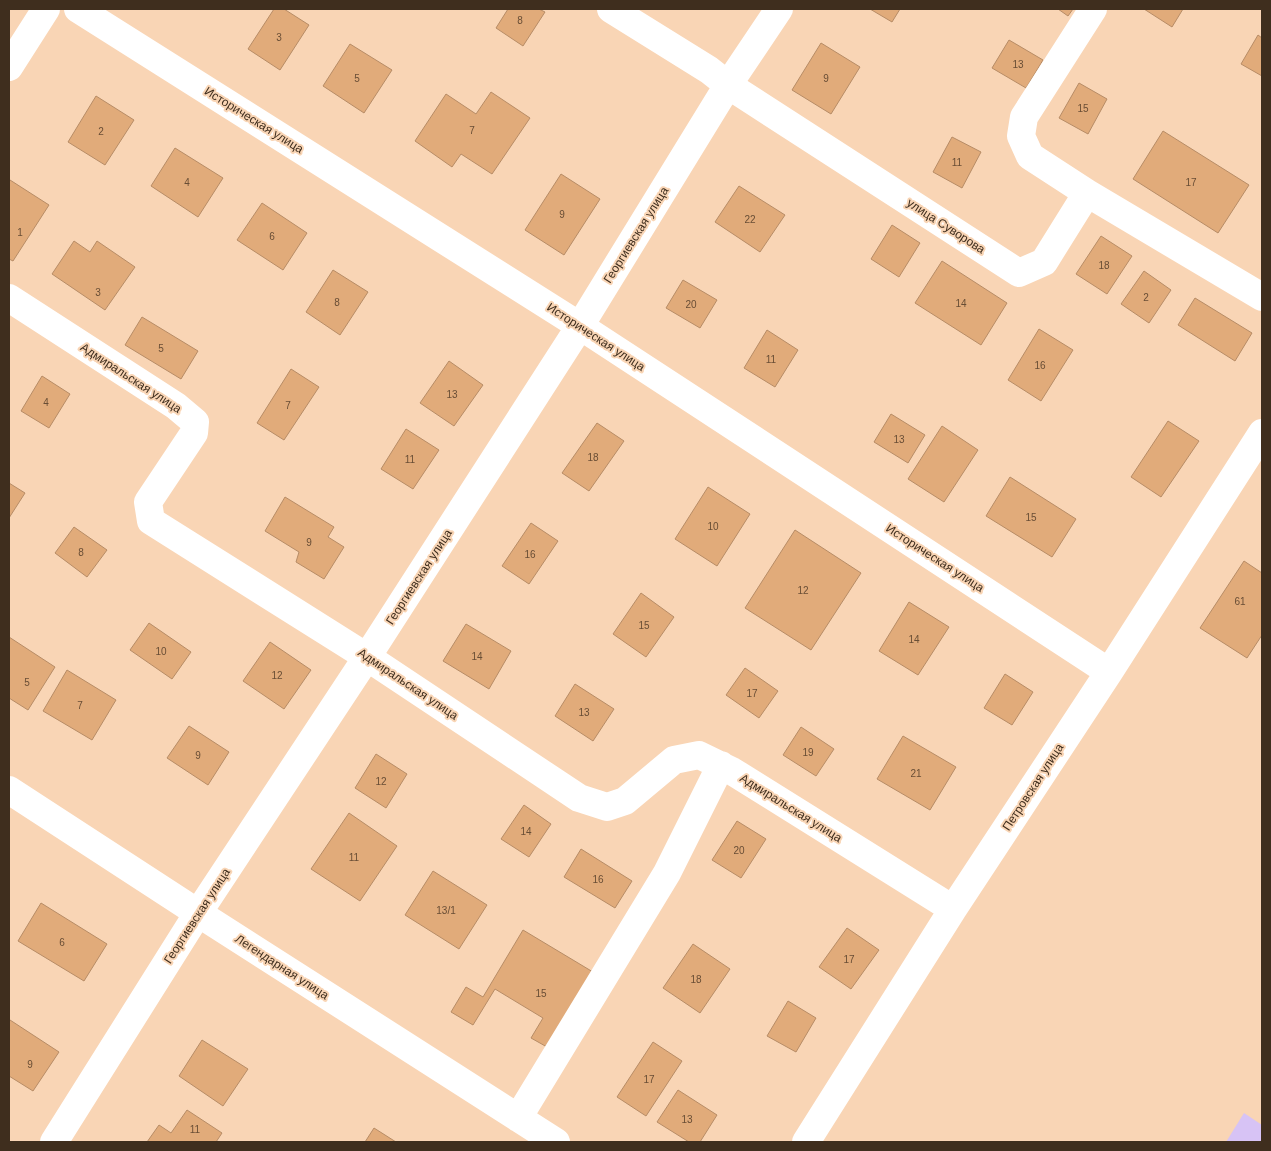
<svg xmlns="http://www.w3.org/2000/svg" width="1271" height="1151" font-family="Helvetica,sans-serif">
<rect width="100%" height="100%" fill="#f9d5b5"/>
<path fill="#d7c3f5" d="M1244 1113 1262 1125V1142H1226Z"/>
<path fill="#e1ab7a" stroke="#b78c66" d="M274 9H284L309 25 280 70 248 49Z
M508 9H539L545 12 523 46 496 28Z
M870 9H900L892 22Z
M1058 9H1073L1068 16Z
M1144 9H1183L1172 27Z
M1258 35 1262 38V76L1241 64Z
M1009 40 1043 60 1026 88 992 68Z
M821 43 860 67 831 114 792 90Z
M350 44 392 70 364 113 323 86Z
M1079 83 1107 99 1088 134 1059 118Z
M491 92 530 118 492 174 461 154 452 167 415 141 446 94 476 114Z
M96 96 134 120 105 165 68 142Z
M1163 131 1249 185 1218 233 1133 179Z
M952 137 981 152 962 188 933 172Z
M175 148 223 178 198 217 151 186Z
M561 174 600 199 564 255 525 230Z
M10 180 49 205 13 261 9 259V183Z
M739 186 785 215 760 252 715 222Z
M262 203 307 233 283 270 237 240Z
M892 225 920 243 899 277 871 259Z
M1101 236 1132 256 1107 294 1076 274Z
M74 241 90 252 97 241 135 267 105 310 52 274Z
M942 261 1007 303 981 345 915 303Z
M333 270 368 292 340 335 306 312Z
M1144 271 1171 290 1149 323 1121 304Z
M683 280 717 300 700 328 666 308Z
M1195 298 1252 333 1235 361 1178 325Z
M142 317 198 351 181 379 125 345Z
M1039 329 1073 350 1041 401 1008 380Z
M767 330 798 350 775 387 744 368Z
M449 361 483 385 454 426 420 403Z
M291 369 319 387 284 440 257 423Z
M42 376 70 394 49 428 21 411Z
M891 414 925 435 908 463 874 442Z
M1168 421 1199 441 1161 497 1131 477Z
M597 423 624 441 589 491 562 473Z
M942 426 978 450 944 502 908 479Z
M406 429 439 450 413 489 381 469Z
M1010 477 1076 519 1052 557 986 516Z
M9 483 25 493 9 518Z
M708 487 750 514 717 566 675 539Z
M285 497 334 527 328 537 344 547 324 579 296 562 299 552 265 531Z
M531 523 558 541 529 584 502 566Z
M74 527 107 550 87 577 55 553Z
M795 530 861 573 811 650 745 608Z
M1244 561 1262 573V635L1247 658 1200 628Z
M641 593 674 617 646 657 613 634Z
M909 602 949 627 918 675 879 651Z
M149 623 191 652 172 679 130 650Z
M466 624 511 651 489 689 443 661Z
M9 637 55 667 28 710 9 698Z
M270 642 311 670 284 709 243 681Z
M745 668 778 691 759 718 726 695Z
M67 670 116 700 92 740 43 711Z
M1005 674 1033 692 1012 725 984 708Z
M575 684 614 709 593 741 555 716Z
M189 726 229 752 208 785 167 758Z
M801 727 834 749 816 776 783 755Z
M903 736 956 767 930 810 877 779Z
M376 754 407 774 386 808 355 788Z
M524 805 551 824 529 857 501 839Z
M349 813 397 846 360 901 311 869Z
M737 821 766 839 741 878 712 860Z
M581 849 632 881 615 908 564 877Z
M433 871 487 905 459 949 405 915Z
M41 903 107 944 84 981 18 941Z
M847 928 879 950 851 989 819 967Z
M523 930 593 972 547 1047 531 1038 543 1018 495 989 473 1025 451 1012 466 987 483 997Z
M693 944 730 969 700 1013 663 988Z
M788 1001 816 1018 796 1052 767 1036Z
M10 1020 59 1052 33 1091 9 1076V1022Z
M202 1040 248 1069 223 1106 179 1076Z
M653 1042 682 1061 646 1116 617 1097Z
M678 1090 717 1115 700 1142H689L657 1122Z
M187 1110 222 1133 216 1142H147L159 1125 171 1133Z
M374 1128 396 1142H365Z"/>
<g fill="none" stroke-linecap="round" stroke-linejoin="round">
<path stroke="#fff" stroke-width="28" d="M78 9 580 326 1109 672
M611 9 709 70 728 85 1019 273 1044 262 1087 193 1262 297
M9 67 46 9
M1087 193 1030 156 1021 136 1024 117 1093 9
M9 298 176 406 195 422 194 433 148 502 151 521 367 657 579 798 607 807 625 801 674 760 699 755 732 771 953 909
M9 790 198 913 556 1142
M518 1118 667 873 721 765
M54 1142 198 913 367 657 580 326 728 85 779 9
M806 1142 953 909 1109 672 1262 433"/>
</g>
<g text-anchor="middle" stroke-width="4" stroke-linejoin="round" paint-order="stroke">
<g font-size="10" fill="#684d35">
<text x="520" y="24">8</text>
<text x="279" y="41">3</text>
<text x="1018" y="68">13</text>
<text x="357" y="82">5</text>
<text x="826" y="82">9</text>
<text x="1083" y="112">15</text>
<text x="472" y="134">7</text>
<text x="101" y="135">2</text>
<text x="957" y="166">11</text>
<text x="187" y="186">4</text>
<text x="1191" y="186">17</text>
<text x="562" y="218">9</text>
<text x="750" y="223">22</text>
<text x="20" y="236">1</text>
<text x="272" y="240">6</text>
<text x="1104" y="269">18</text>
<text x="98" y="296">3</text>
<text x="1146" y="301">2</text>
<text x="337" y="306">8</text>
<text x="961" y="307">14</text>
<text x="691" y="308">20</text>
<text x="161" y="352">5</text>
<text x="771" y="363">11</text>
<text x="1040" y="369">16</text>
<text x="452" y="398">13</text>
<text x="46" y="406">4</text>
<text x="288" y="409">7</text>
<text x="899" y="443">13</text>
<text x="593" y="461">18</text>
<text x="410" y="463">11</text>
<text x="1031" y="521">15</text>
<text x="713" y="530">10</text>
<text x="309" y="546">9</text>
<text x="81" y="556">8</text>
<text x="530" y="558">16</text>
<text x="803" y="594">12</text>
<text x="1240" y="605">61</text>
<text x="644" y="629">15</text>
<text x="914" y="643">14</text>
<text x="161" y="655">10</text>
<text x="477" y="660">14</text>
<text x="277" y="679">12</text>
<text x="27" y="686">5</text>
<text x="752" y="697">17</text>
<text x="80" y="709">7</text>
<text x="584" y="716">13</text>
<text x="808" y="756">19</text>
<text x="198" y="759">9</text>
<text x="916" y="777">21</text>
<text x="381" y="785">12</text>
<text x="526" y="835">14</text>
<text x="739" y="854">20</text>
<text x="354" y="861">11</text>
<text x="598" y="883">16</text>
<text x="446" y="914">13/1</text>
<text x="62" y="946">6</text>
<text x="849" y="963">17</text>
<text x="696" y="983">18</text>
<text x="541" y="997">15</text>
<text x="30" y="1068">9</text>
<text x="649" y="1083">17</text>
<text x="687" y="1123">13</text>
<text x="195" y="1133">11</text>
</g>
<g font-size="12" fill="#3f2e1e" stroke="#f9d5b5">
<text transform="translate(254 120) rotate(32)" y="4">Историческая улица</text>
<text transform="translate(946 226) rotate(33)" y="4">улица Суворова</text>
<text transform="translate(636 235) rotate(-58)" y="4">Георгиевская улица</text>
<text transform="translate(596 337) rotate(33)" y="4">Историческая улица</text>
<text transform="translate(131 378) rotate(33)" y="4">Адмиральская улица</text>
<text transform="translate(935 558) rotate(33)" y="4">Историческая улица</text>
<text transform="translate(419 577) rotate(-57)" y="4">Георгиевская улица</text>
<text transform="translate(408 684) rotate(34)" y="4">Адмиральская улица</text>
<text transform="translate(1033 787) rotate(-57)" y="4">Петровская улица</text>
<text transform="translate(791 808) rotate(32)" y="4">Адмиральская улица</text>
<text transform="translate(197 916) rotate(-57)" y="4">Георгиевская улица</text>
<text transform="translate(282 967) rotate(33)" y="4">Легендарная улица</text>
</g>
</g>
<rect width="1271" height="1151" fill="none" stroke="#3f2e1e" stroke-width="20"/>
</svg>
